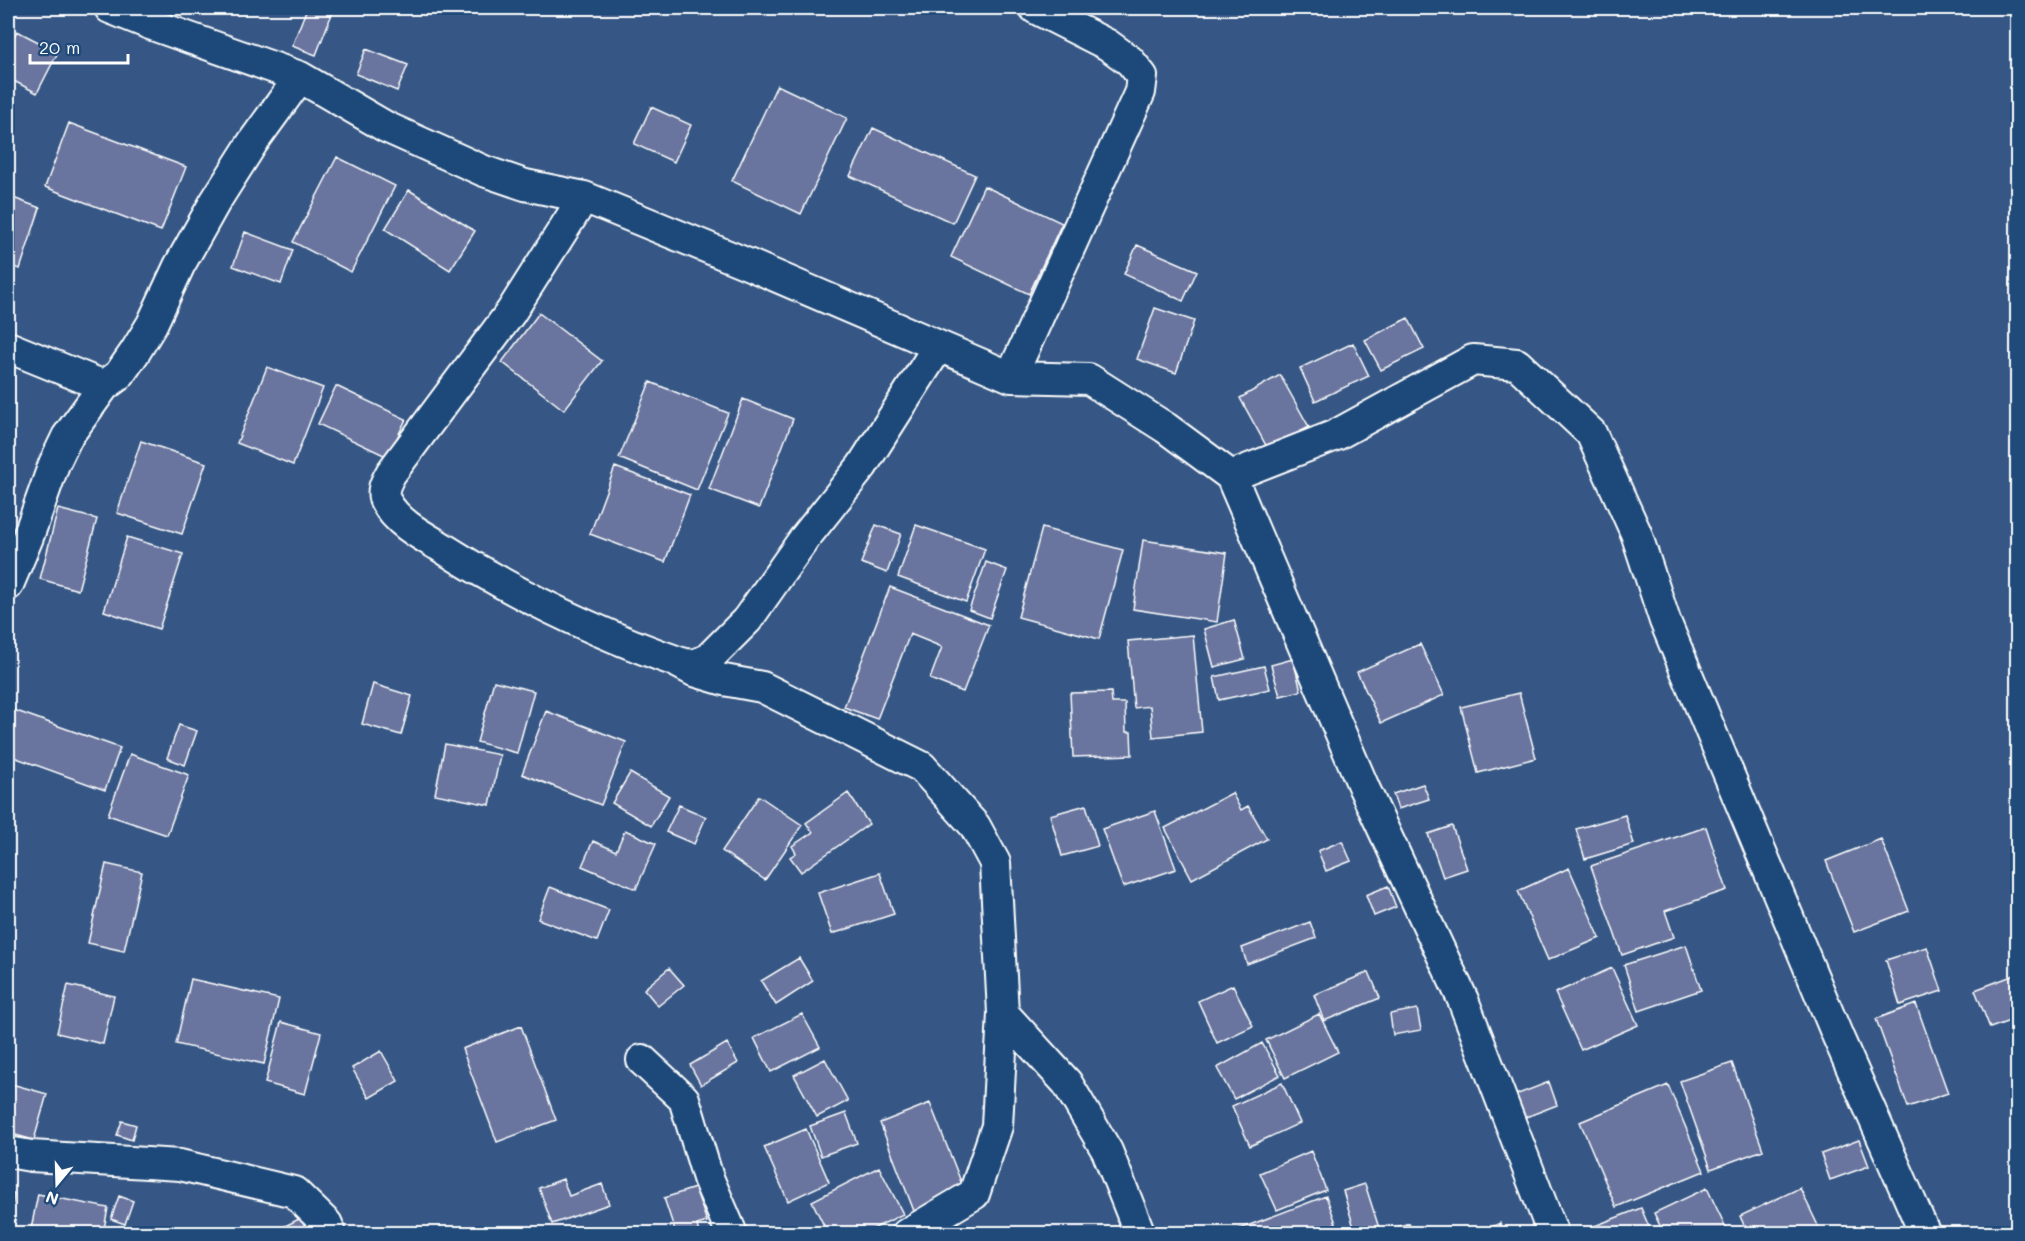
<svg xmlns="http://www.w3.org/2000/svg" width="2025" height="1241" font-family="Mali,sans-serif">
<rect width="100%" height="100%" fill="#365785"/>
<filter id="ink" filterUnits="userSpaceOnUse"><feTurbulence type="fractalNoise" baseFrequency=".0167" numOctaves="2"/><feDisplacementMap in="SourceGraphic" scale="12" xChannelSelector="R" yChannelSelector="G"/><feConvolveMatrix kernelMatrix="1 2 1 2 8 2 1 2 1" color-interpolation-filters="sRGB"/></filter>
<g filter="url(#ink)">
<path fill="#6a749f" stroke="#fff" stroke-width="1.5" d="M307 8H325L333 11 316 55 292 46Z
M17 31 58 52 37 93 8 78V48Z
M366 49 408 65 397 91 356 74Z
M777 85 847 118 801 214 732 181Z
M651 107 691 125 674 162 634 144Z
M69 123 186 167 161 231 45 187Z
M873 128 975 175 953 223 850 176Z
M337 157 395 186 351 272 293 242Z
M984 186 1062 223 1029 294 951 257Z
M409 190 475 231 450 270 385 229Z
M8 196 40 208 20 269 8 265Z
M245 232 293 250 281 284 233 266Z
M1137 245 1197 271 1183 301 1124 274Z
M1155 308 1194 321 1176 373 1137 359Z
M539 313 602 361 564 410 502 362Z
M1408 318 1424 349 1381 370 1365 340Z
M1353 343 1369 376 1315 401 1300 368Z
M267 367 323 388 293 465 237 443Z
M1280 375 1309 427 1268 449 1240 398Z
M650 382 728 413 697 490 619 458Z
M336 386 406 419 388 457 318 424Z
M743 399 793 419 759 508 709 489Z
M141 441 206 463 182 534 117 513Z
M615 467 690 495 665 562 590 534Z
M58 509 97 519 78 590 40 579Z
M876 525 901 534 887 573 861 563Z
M916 525 985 549 966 602 898 577Z
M1042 528 1123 550 1099 639 1018 617Z
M127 537 183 554 159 629 104 611Z
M1143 540 1227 553 1217 622 1133 609Z
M986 562 1007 570 990 618 969 610Z
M890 587 989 625 963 692 930 679 942 647 910 634 877 719 844 707Z
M1234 620 1245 659 1214 667 1204 629Z
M1193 635 1202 732 1153 737 1150 706 1134 708 1128 641Z
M1420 644 1444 695 1381 723 1357 672Z
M1293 659 1301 691 1280 696 1271 665Z
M1264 666 1270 689 1219 700 1214 677Z
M494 681 534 691 517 753 477 742Z
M373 684 412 696 401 735 362 724Z
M1111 692 1112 703H1125L1126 732H1131L1132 755 1073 757 1070 693Z
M1519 693 1536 758 1478 773 1461 707Z
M8 708 120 748 105 790 8 755Z
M546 711 626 742 601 805 522 774Z
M179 725 197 731 185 765 167 758Z
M445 744 500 755 490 805 435 794Z
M130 754 189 775 167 835 108 815Z
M630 773 669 796 651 826 612 803Z
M1423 784 1429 799 1398 809 1393 794Z
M848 793 869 824 801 872 790 857 796 853 792 846 813 832 806 823Z
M1232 793 1241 810 1248 806 1267 839 1192 879 1165 828Z
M759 796 802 825 765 880 722 851Z
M679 805 706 817 694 844 666 832Z
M1086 805 1098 846 1062 856 1050 815Z
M1155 811 1176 869 1123 887 1102 829Z
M1625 815 1634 844 1585 859 1576 829Z
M1452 826 1467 869 1443 877 1428 834Z
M1706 827 1727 890 1665 911 1674 937 1622 955 1591 866Z
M625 830 656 844 636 889 582 866 593 841 616 851Z
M1881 839 1909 911 1854 932 1826 861Z
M1342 841 1351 861 1326 871 1318 851Z
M106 864 142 872 124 951 88 943Z
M1569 868 1600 938 1548 960 1518 891Z
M880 873 894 914 832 934 818 893Z
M1388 886 1396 907 1374 916 1366 895Z
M550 887 609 910 597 941 538 919Z
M1310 922 1316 938 1247 964 1242 948Z
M1686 945 1701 990 1639 1011 1624 965Z
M1927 947 1942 991 1900 1005 1886 960Z
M799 958 813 981 776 1005 761 981Z
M669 968 684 985 658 1006 644 989Z
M1612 968 1638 1025 1581 1050 1555 993Z
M1369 972 1380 998 1324 1021 1314 995Z
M2017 974 2018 1018 1990 1028 1975 990Z
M191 979 279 999 264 1064 176 1044Z
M68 985 114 996 103 1044 57 1033Z
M1233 985 1253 1026 1217 1043 1198 1001Z
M1916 1004 1948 1093 1908 1107 1876 1019Z
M1417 1009 1421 1030 1393 1035 1390 1014Z
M802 1014 820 1047 771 1072 754 1038Z
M1319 1014 1338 1052 1285 1078 1266 1040Z
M281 1022 321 1033 305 1094 265 1083Z
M521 1026 556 1120 497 1142 462 1049Z
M727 1043 738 1063 701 1085 690 1065Z
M1262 1043 1280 1075 1234 1099 1217 1068Z
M381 1051 398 1081 369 1098 352 1068Z
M825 1059 848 1101 817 1117 794 1075Z
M1732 1063 1763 1150 1711 1169 1680 1081Z
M1549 1082 1557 1105 1521 1119 1513 1096Z
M8 1083 47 1094 34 1140 8 1133Z
M1282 1083 1300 1123 1250 1146 1232 1106Z
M1668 1085 1704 1171 1616 1207 1580 1122Z
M930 1103 965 1192 914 1211 880 1123Z
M846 1113 857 1143 821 1156 810 1126Z
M122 1121 136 1125 132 1140 117 1135Z
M806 1129 829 1182 788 1201 764 1147Z
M1859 1140 1869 1166 1830 1180 1821 1154Z
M1311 1151 1326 1190 1277 1210 1260 1173Z
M879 1167 903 1214 863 1234H828L812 1201Z
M563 1179 569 1196 602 1184 609 1204 552 1224 539 1188Z
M1365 1184 1379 1228 1364 1234H1356L1343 1191Z
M695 1188 707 1222 697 1225 699 1234H676L664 1198Z
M1707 1188 1729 1234H1664L1654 1213Z
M1800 1188 1822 1234H1748L1740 1216Z
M8 1192 14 1193 9 1234H8Z
M38 1194 108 1208 103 1234H30Z
M119 1196 133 1201 125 1224 111 1219Z
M1326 1196 1336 1223 1309 1234H1226Z
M1641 1208 1652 1234H1594L1592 1227Z
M301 1218 309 1234H269Z
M1409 1223 1412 1234H1376Z
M1500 1223 1504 1234H1477Z"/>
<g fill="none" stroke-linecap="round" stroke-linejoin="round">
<g stroke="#fff" stroke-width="34">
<path id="minor" d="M110 8 150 24 300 77 386 127 484 171 525 185 584 197 750 265 1011 377 1089 379 1166 428 1231 476 1364 788 1463 1000 1553 1234
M584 197 511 312 391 473C386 482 380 492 386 502 397 522 419 534 438 545 514 594 598 634 684 664L693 665 707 660 747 620 804 539 862 466 938 347
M8 347 104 386
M1011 377 1140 92 1142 76 1130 61 1108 45 1035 8
M1231 476 1336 435 1473 360 1517 364 1591 433 1636 533 1665 621 1838 1037 1925 1234
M8 585 28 537 54 464 67 437 104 386 119 375 135 352 152 324 179 266 215 202 253 142 300 77
M679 663 694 671 724 680 762 687 922 767 975 826 995 863 1003 1013 997 1126 974 1194 907 1234
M1003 1013 1067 1083 1107 1151 1140 1234
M642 1060 684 1099 708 1178 732 1234
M8 1152 31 1156 180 1165 294 1192 327 1224 330 1234"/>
</g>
<use href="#minor" stroke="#1f4a7a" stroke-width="30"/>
</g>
</g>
<rect width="2025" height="1241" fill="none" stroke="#1f4a7a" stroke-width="30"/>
<rect x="15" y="15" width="1995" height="1211" fill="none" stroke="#fff" stroke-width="2" filter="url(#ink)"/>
<g transform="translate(57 1184) rotate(199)" stroke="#1f4a7a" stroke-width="4.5" paint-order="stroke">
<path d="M0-4.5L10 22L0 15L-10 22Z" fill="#ffffff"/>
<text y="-9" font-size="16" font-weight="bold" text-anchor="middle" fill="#ffffff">N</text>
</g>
<path d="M30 54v9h98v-9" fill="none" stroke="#ffffff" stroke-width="3"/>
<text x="39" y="54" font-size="18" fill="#ffffff" stroke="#1f4a7a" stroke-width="4.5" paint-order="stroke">20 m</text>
</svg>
